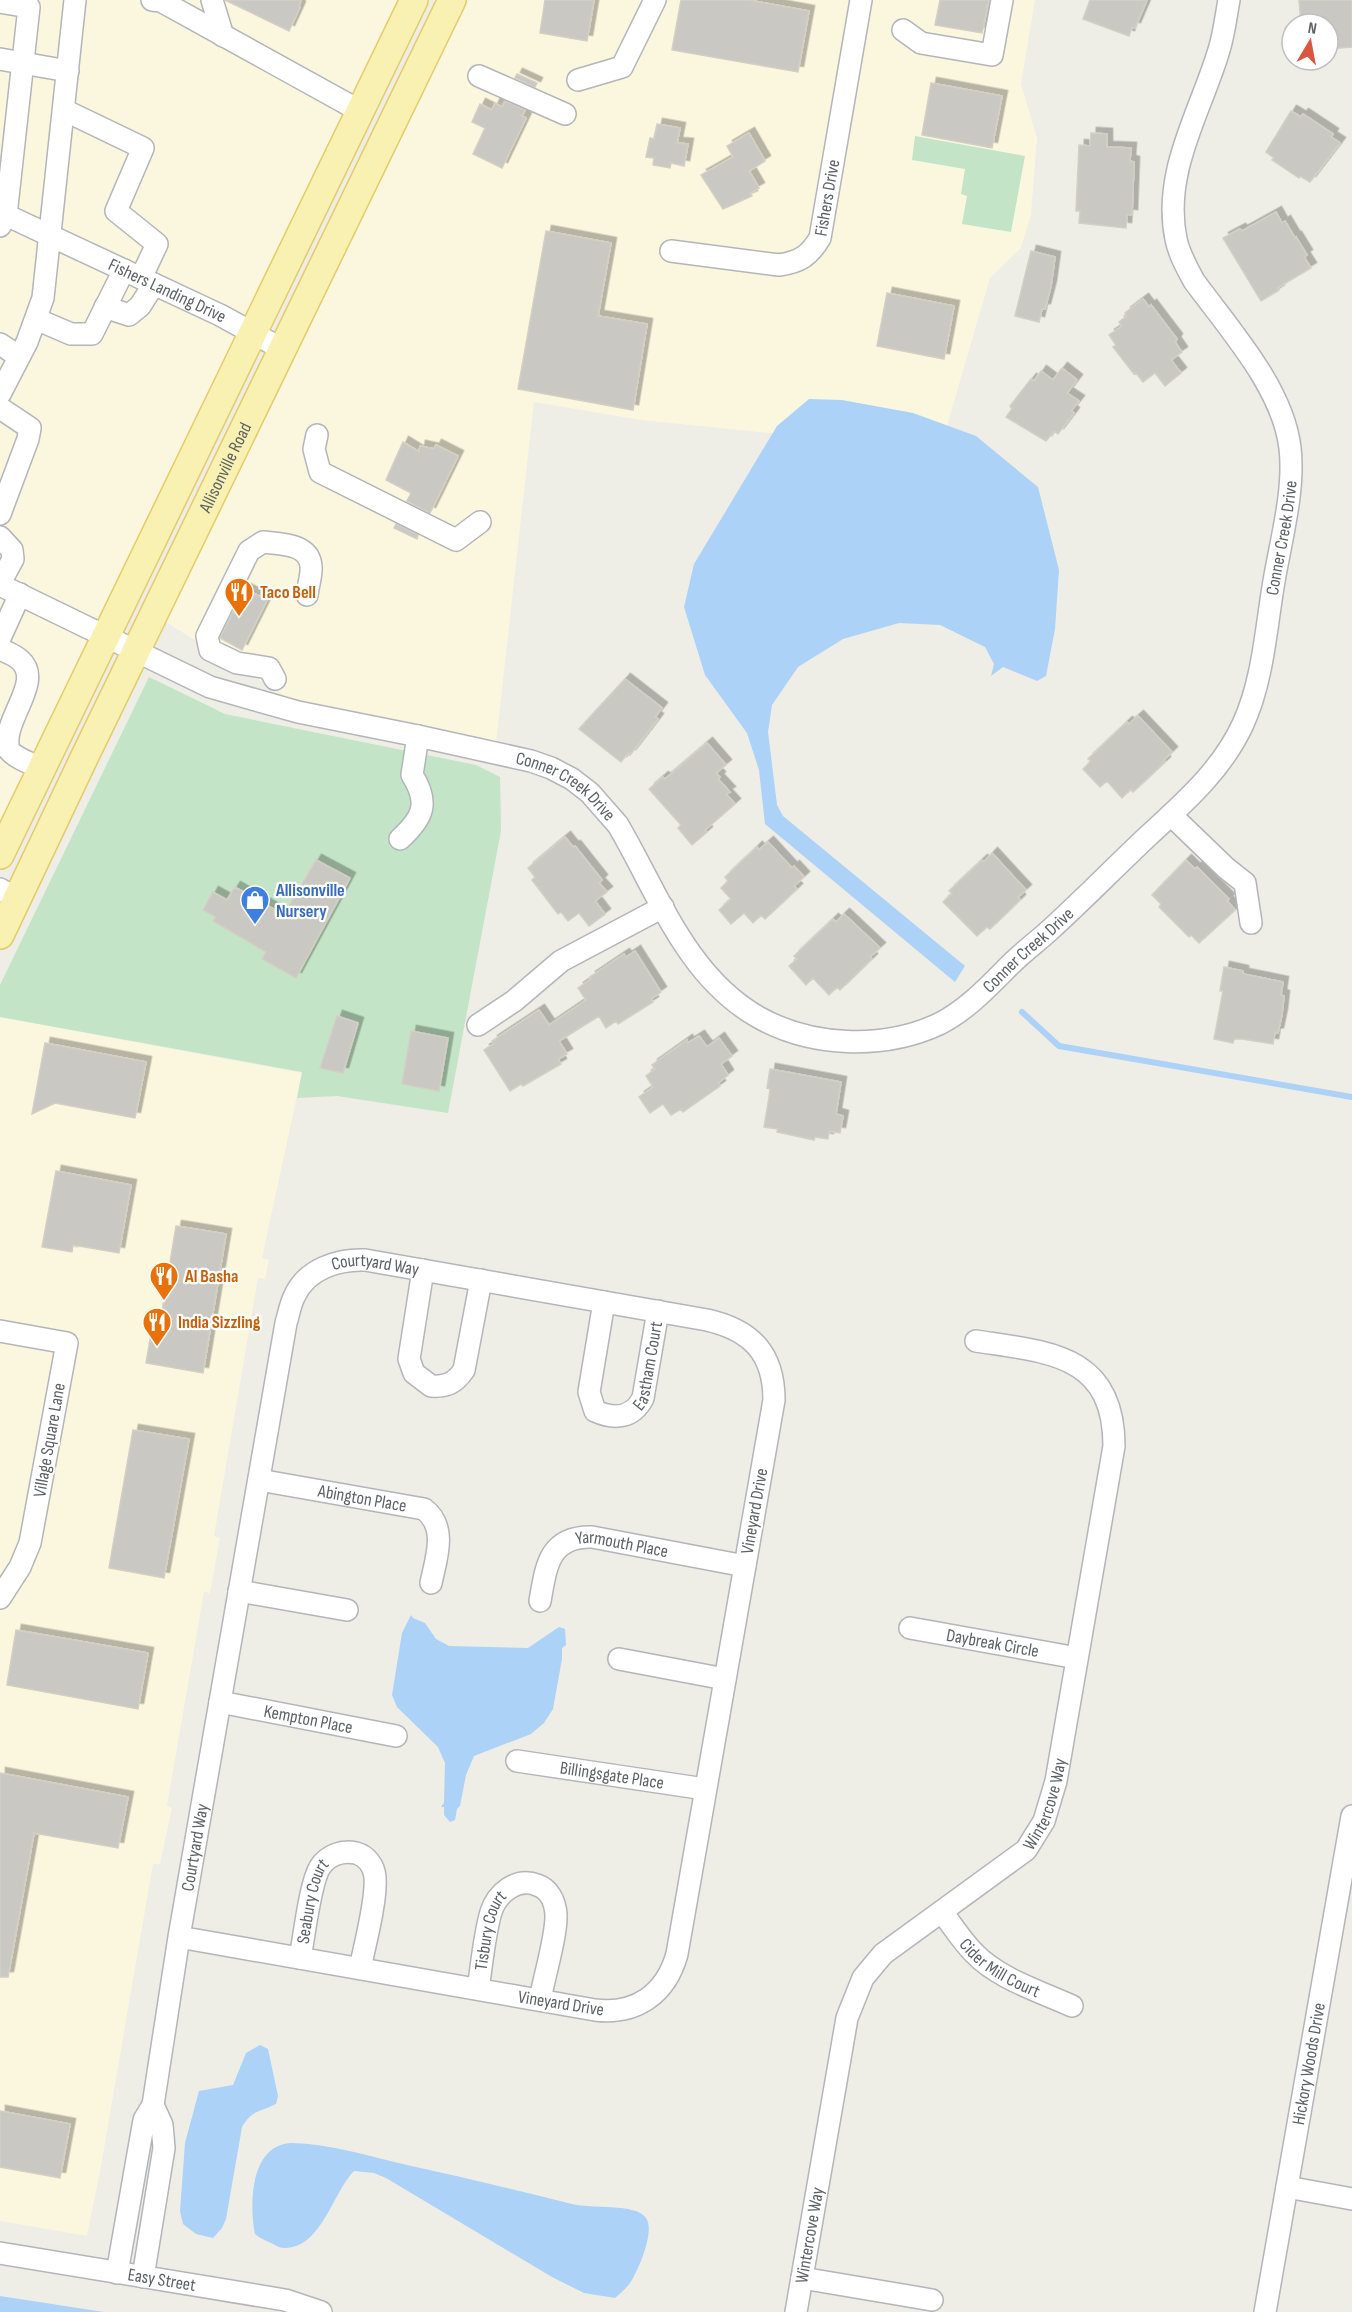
<svg xmlns="http://www.w3.org/2000/svg" width="1352" height="2312" font-family="'Sofia Sans Condensed',sans-serif">
<defs>
<filter id="shadow"><feDropShadow dx="5.5" dy="-5.5" stdDeviation="0" flood-color="#0004"/></filter>
</defs>
<rect width="100%" height="100%" fill="#eeede6"/>
<path fill="#fbf6de" d="M0 0H399L0 822Z
M469 0H1035L1021 84 1037 138 1031 215 1021 248 990 278 940 450 640 420 534 402 496 744 294 702 166 622Z
M0 1017 302 1073 262 1258 269 1260 265 1279 258 1278 214 1536 220 1538 210 1593 204 1592 167 1806 172 1808 160 1864H153L100 2172 87 2236 0 2221Z"/>
<path fill="#c4e4c7" d="M915 136 1025 156 1011 232 962 224 967 196 961 194 965 169 912 160Z
M149 677 225 714 476 765 500 777 501 831 448 1113 337 1096 297 1098 302 1072 0 1017V985Z"/>
<path fill="#acd2f8" d="M809 399 842 400 913 413 976 436 1038 487 1059 570 1055 629 1046 676 1037 681 1003 667 991 676 994 664 985 647 940 625 899 623 843 639 798 667 772 705 768 732 777 805 783 816 965 966 955 982 765 824 759 770 747 733 705 675 684 607 694 564 777 426Z
M411 1615 413 1618 425 1623 436 1639 449 1646 528 1648 559 1627 565 1629 566 1645 562 1648V1659L553 1709 544 1723 531 1734 474 1756 466 1775 460 1806 457 1809 455 1820 450 1822 444 1815V1807H441L444 1803 445 1763 438 1747 397 1707 392 1695 402 1633Z
M260 2045 268 2049 278 2096 276 2104C260 2112 252 2110 242 2127L226 2219 222 2228 213 2238 196 2234 183 2224 180 2211 185 2143 199 2091 233 2085 246 2053Z
M291 2143C331 2144 368 2156 407 2165 462 2177 517 2190 572 2204 590 2209 636 2203 646 2218 655 2230 640 2266 633 2278 629 2286 622 2292 615 2298L584 2293 552 2277 386 2178 374 2173 354 2171C333 2192 321 2249 284 2248 279 2248 276 2245 271 2243 265 2240 261 2239 255 2234 249 2205 250 2145 291 2143Z
M0 2296 104 2312H0Z"/>
<g fill="none" stroke-linecap="round" stroke-linejoin="round">
<path stroke="#acd2f8" stroke-width="6" d="M1022 1012 1059 1046 1352 1097"/>
</g>
<path fill="#cac8c2" stroke="#d3cfc4" stroke-width="1.5" filter="url(#shadow)" d="M225 0H301L299 6 300 7 289 31Z
M545 0H594L587 41 540 33Z
M681 0H748L809 11 798 72 672 50Z
M940 0H989L982 33 935 25Z
M1090 0H1147L1135 28 1132 27 1129 36 1083 19Z
M1299 0H1352V47L1328 49V24H1301Z
M517 74 537 83 535 87 515 78Z
M931 83 1002 96 992 148 922 135Z
M505 101 525 110 522 116 526 118 502 168 473 154 485 128 472 122 480 104 492 110 495 103 502 107Z
M1291 111 1301 117 1303 114 1333 134 1331 137 1340 143 1310 182 1300 176 1299 178 1272 160 1274 158 1266 152Z
M657 124 680 128 677 143 688 144 684 166 671 163 670 168 653 165 654 158 646 157 650 138 654 139Z
M749 133 765 161 749 171 759 188 750 193 752 196 723 209 701 175 733 157 727 146Z
M1091 133 1107 134V147L1131 148 1130 161 1134 162 1132 215 1127 214 1126 228 1079 223 1080 211H1076L1079 145 1090 146Z
M1276 212 1282 223 1285 221 1295 238 1296 237 1307 255 1304 257 1311 268 1277 288 1279 290 1261 301 1223 238 1240 229 1242 231Z
M546 231 611 243 598 316 647 324 633 410 518 389Z
M1031 251 1055 257 1051 286 1045 309H1042L1039 322 1015 316Z
M887 293 954 306 944 359 877 346Z
M1143 299 1149 307 1151 305 1177 339 1175 342 1182 352 1171 360 1181 373 1165 386 1155 373 1143 382 1136 373 1134 374 1113 347 1116 345 1109 335 1122 326 1119 322 1127 316 1125 313Z
M1062 368 1077 380 1067 393 1079 401 1071 411 1074 413 1058 434 1054 431 1046 441 1006 417 1012 409 1010 406 1031 379 1034 381 1041 371 1053 380Z
M403 442 419 452 420 446 434 449 436 445 458 456 430 513 407 501 411 493 386 480Z
M396 524 418 535 417 539 394 528Z
M245 589 267 600 242 650 220 638Z
M625 679 662 708 655 717 658 719 630 755 628 753 621 762 579 729Z
M1138 716 1172 752 1164 760 1165 762 1133 792 1131 789 1122 798 1107 781 1100 787 1083 769 1091 761 1088 759 1127 722 1129 724Z
M707 743 726 765 716 773 720 777 718 779 730 792 726 794 735 804 705 830 707 832 692 845 678 828 681 825 649 789 663 777 665 779Z
M565 837 573 847 575 846 602 880 599 883 607 892 595 901 605 914 589 926 579 913 568 921 561 912 558 914 532 880 535 877 528 868Z
M768 842 792 868 794 866 804 877 794 886 797 889 765 919 761 915 753 923 744 913 731 924 719 910 731 899 721 888 728 881 725 877 757 847 759 850Z
M992 853 1026 890 1018 897 1020 900 990 929 987 927 977 936 943 902 952 893 949 891 982 860 984 862Z
M316 860 350 878 296 978 262 959 266 952 213 921 216 917 203 910 213 892 227 900 235 887 284 915Z
M1186 860 1195 869 1197 867 1229 899 1227 901 1235 910 1199 943 1191 935 1189 937 1159 907 1161 904 1152 895Z
M844 914 880 948 870 957 872 959 840 990 837 987 829 995 813 978 806 985 789 966 797 959 794 956 833 919 836 922Z
M635 951 661 992 651 999 653 1002 618 1024 616 1021 606 1028 599 1016 559 1041 567 1054 558 1059 561 1064 523 1086 521 1084 510 1091 484 1050 493 1044 492 1041 539 1010 549 1025 586 1000 578 988 591 979 590 977 624 954 626 957Z
M1224 967 1243 971V974L1283 982 1281 995 1284 996 1282 1014 1278 1033 1275 1032 1273 1044 1242 1039H1234L1233 1043 1214 1039 1223 991H1220Z
M337 1016 358 1023 343 1073 320 1068Z
M411 1031 448 1038 439 1091 402 1084Z
M699 1036 707 1047 719 1038 732 1056 721 1064 728 1075 718 1083 720 1086 683 1112 681 1109 671 1115 663 1104 650 1113 639 1097 653 1087 646 1076 655 1069 652 1065 687 1040 688 1043Z
M45 1043 146 1062 135 1118 55 1103 32 1114Z
M770 1069 841 1082 836 1114 843 1116 840 1133 829 1131 828 1139 815 1137 814 1140 777 1132 778 1129 764 1127 769 1097 770 1089 767 1088Z
M56 1171 131 1185 119 1253 73 1245 72 1252 42 1247Z
M176 1226 226 1234 203 1373 146 1363 151 1334 158 1335Z
M133 1430 189 1439 164 1578 109 1568Z
M16 1630 148 1653 138 1709 7 1685Z
M0 1773 128 1797 118 1848 34 1833 8 1977H0Z
M0 2111 70 2124 60 2178 0 2167Z"/>
<g fill="none" stroke-linecap="round" stroke-linejoin="round">
<g stroke="#b3b5b9" stroke-width="24">
<g id="minor">
<path d="M152 0 161 1 360 111"/>
<path d="M212 0 223 36"/>
<path d="M0 2 29 7 6 215 0 226"/>
<path d="M903 30 921 43 992 55 1002 0"/>
<path d="M0 59 68 71"/>
<path d="M479 76 565 114"/>
<path d="M578 80 622 67 655 0"/>
<path d="M64 110 143 148 116 211 157 244 141 278"/>
<path id="s1" d="M6 215 220 315 282 349"/>
<path id="s2" d="M671 251 779 265C800 262 809 256 820 238L861 0"/>
<path d="M105 307 129 315 140 306 154 284"/>
<path d="M36 319 71 334H92L124 270"/>
<path d="M0 344 18 356"/>
<path d="M0 394 27 342 43 298 75 0"/>
<path d="M0 408 30 428 28 439 0 514"/>
<path d="M317 435 314 449 320 472 456 540 480 522"/>
<path d="M0 537 12 550 13 559 0 583"/>
<path id="s3" d="M0 585 210 687 298 712 418 736 531 761 551 768 572 779 590 793 618 825C658 893 686 976 758 1017 811 1047 883 1050 939 1024 967 1010 989 986 1011 964 1023 952 1038 941 1051 929 1084 899 1115 867 1148 836 1184 803 1222 770 1243 724 1263 681 1266 628 1274 581 1281 540 1295 489 1290 448 1283 388 1229 329 1194 281 1187 268 1179 254 1176 239 1162 172 1201 111 1219 50 1224 34 1226 16 1229 0"/>
<path d="M0 638 20 594"/>
<path d="M0 649C6 652 15 655 20 660 45 682 0 721 9 750 15 758 32 764 41 768"/>
<path d="M275 679 269 668 237 663 210 650 207 636 249 551 263 542C279 544 309 543 311 566 312 574 308 586 307 595"/>
<path d="M1171 815 1226 868 1245 883 1251 923"/>
<path d="M400 839C423 818 430 803 412 775L418 736"/>
<path d="M0 889 17 899"/>
<path d="M478 1025 514 1001 561 961 663 907"/>
<path d="M423 1270 409 1359 414 1373 431 1386C447 1387 455 1383 464 1370L481 1280"/>
<path id="s4" d="M604 1302 589 1392 595 1411C615 1420 633 1418 643 1398L658 1311"/>
<path d="M0 1331 67 1343 30 1543 20 1567 0 1598"/>
<path id="s5" d="M259 1480 424 1509C448 1527 436 1559 431 1583"/>
<path d="M239 1591 347 1610"/>
<path id="s6" d="M540 1601C546 1568 548 1536 592 1537L745 1566"/>
<path id="s7" d="M910 1628 1077 1658"/>
<path d="M619 1659 725 1679"/>
<path id="s8" d="M220 1702 396 1736"/>
<path id="s9" d="M517 1761 705 1789"/>
<path id="s10" d="M942 1912C952 1925 962 1941 974 1953 999 1979 1039 1991 1072 2006"/>
<path id="s11" d="M300 1958C304 1938 310 1883 320 1867 328 1855 342 1850 356 1853 367 1856 374 1866 375 1877 377 1899 365 1945 360 1968"/>
<path id="s12" d="M478 1989C482 1964 484 1936 491 1912 497 1893 517 1877 537 1885 549 1889 555 1901 556 1914 557 1935 544 1977 540 2000"/>
<path id="s13" d="M153 2105 179 1937 286 1323C289 1314 290 1304 295 1295 307 1269 338 1259 365 1260L707 1320C751 1330 774 1353 774 1400L677 1954C666 1994 636 2015 595 2010L179 1937"/>
<path d="M1287 2187 1352 2199"/>
<path id="s14" d="M0 2253 285 2300 321 2312"/>
<path d="M117 2273 144 2120 153 2105 162 2125 164 2148 143 2277"/>
<path d="M802 2278 932 2300"/>
<path id="s15" d="M796 2312 847 2018 863 1978 883 1954 1026 1850 1044 1821 1056 1781 1114 1446C1114 1354 1048 1352 976 1341"/>
<path id="s16" d="M1265 2312 1352 1816"/>
</g>
</g>
<g stroke="#e5cb68" stroke-width="30">
<g id="major">
<path d="M0 855 414 0"/>
<path id="s17" d="M0 935 84 758 452 0"/>
</g>
</g>
<use href="#minor" stroke="#fff" stroke-width="21"/>
<use href="#major" stroke="#f8f1b1" stroke-width="27"/>
</g>
<defs>
<g id="restaurant-pin" transform="scale(1.5)"><path d="M0 17L-7.5 6A9.5 9.5 0 1 1 7.5 6Z" fill="#e8710a" stroke="#fff"/><path d="M-5-6h1v4h1v-4h1v4h1v-4h1v5L-1.5 .5V6h-2V.5L-5-1ZM5-6V6H3V1.5H1.5Q1.5-4 5-6Z" fill="#fff"/></g>
<g id="shop-pin" transform="scale(1.5)"><path d="M0 17L-7.5 6A9.5 9.5 0 1 1 7.5 6Z" fill="#3f7fe0" stroke="#fff"/><path d="M-5-2.5h2.3a2.7 3.5 0 0 1 5.4 0H5L5.5 6h-11ZM-1.5-2.5h3a1.5 2.3 0 0 0-3 0Z" fill="#fff"/></g>
</defs>
<g fill-rule="evenodd">
<use href="#restaurant-pin" x="239" y="592"/>
<use href="#shop-pin" x="255" y="900"/>
<use href="#restaurant-pin" x="164" y="1276"/>
<use href="#restaurant-pin" x="157" y="1322"/>
</g>
<g text-anchor="middle" stroke-width="4.5" stroke-linejoin="round" paint-order="stroke">
<g font-size="18" fill="#5d6065" stroke="#fff">
<text dy="6" stroke="none"><textPath href="#s2" startOffset="201">Fishers Drive</textPath></text>
<text dy="6" stroke="none"><textPath href="#s1" startOffset="178">Fishers Landing Drive</textPath></text>
<text dy="6" stroke="none"><textPath href="#s17" startOffset="519">Allisonville Road</textPath></text>
<text dy="6" stroke="none"><textPath href="#s3" startOffset="1722">Conner Creek Drive</textPath></text>
<text dy="6" stroke="none"><textPath href="#s3" startOffset="606">Conner Creek Drive</textPath></text>
<text dy="6" stroke="none"><textPath href="#s3" startOffset="1218">Conner Creek Drive</textPath></text>
<text dy="6" stroke="none"><textPath href="#s13" startOffset="916">Courtyard Way</textPath></text>
<text dy="6" stroke="none"><textPath href="#s4" startOffset="200">Eastham Court</textPath></text>
<text transform="translate(49 1440) rotate(-80)" y="6">Village Square Lane</text>
<text dy="6" stroke="none"><textPath href="#s5" startOffset="105">Abington Place</textPath></text>
<text transform="translate(754 1511) rotate(-80)" y="6">Vineyard Drive</text>
<text dy="6" stroke="none"><textPath href="#s6" startOffset="124">Yarmouth Place</textPath></text>
<text dy="6" stroke="none"><textPath href="#s7" startOffset="84">Daybreak Circle</textPath></text>
<text dy="6" stroke="none"><textPath href="#s8" startOffset="90">Kempton Place</textPath></text>
<text dy="6" stroke="none"><textPath href="#s9" startOffset="96">Billingsgate Place</textPath></text>
<text dy="6" stroke="none"><textPath href="#s15" startOffset="600">Wintercove Way</textPath></text>
<text dy="6" stroke="none"><textPath href="#s13" startOffset="261">Courtyard Way</textPath></text>
<text dy="6" stroke="none"><textPath href="#s11" startOffset="58">Seabury Court</textPath></text>
<text dy="6" stroke="none"><textPath href="#s12" startOffset="60">Tisbury Court</textPath></text>
<text dy="6" stroke="none"><textPath href="#s10" startOffset="82">Cider Mill Court</textPath></text>
<text transform="translate(561 2003) rotate(9)" y="6">Vineyard Drive</text>
<text dy="6" stroke="none"><textPath href="#s16" startOffset="252">Hickory Woods Drive</textPath></text>
<text dy="6" stroke="none"><textPath href="#s15" startOffset="78">Wintercove Way</textPath></text>
<text dy="6" stroke="none"><textPath href="#s14" startOffset="164">Easy Street</textPath></text>
</g>
<g font-size="18" font-weight="bold" fill="#c56008" stroke="#fff" text-anchor="start">
<text x="260" y="598">Taco Bell</text>
<text x="185" y="1282">Al Basha</text>
<text x="178" y="1328">India Sizzling</text>
</g>
<g font-size="18" font-weight="bold" fill="#366cbe" stroke="#fff" text-anchor="start">
<text x="276" y="896">Allisonville<tspan x="276" dy="21">Nursery</tspan></text>
</g>
</g>
<g transform="translate(1310 42) rotate(10)"><circle r="28" fill="#ffffff" stroke="#bebfc1" stroke-width="1.5"/>
<path d="M0-4.5L10 22L0 15L-10 22Z" fill="#da5640"/>
<text y="-9" font-size="16" font-weight="bold" text-anchor="middle" fill="#5d6065">N</text>
</g>
</svg>
